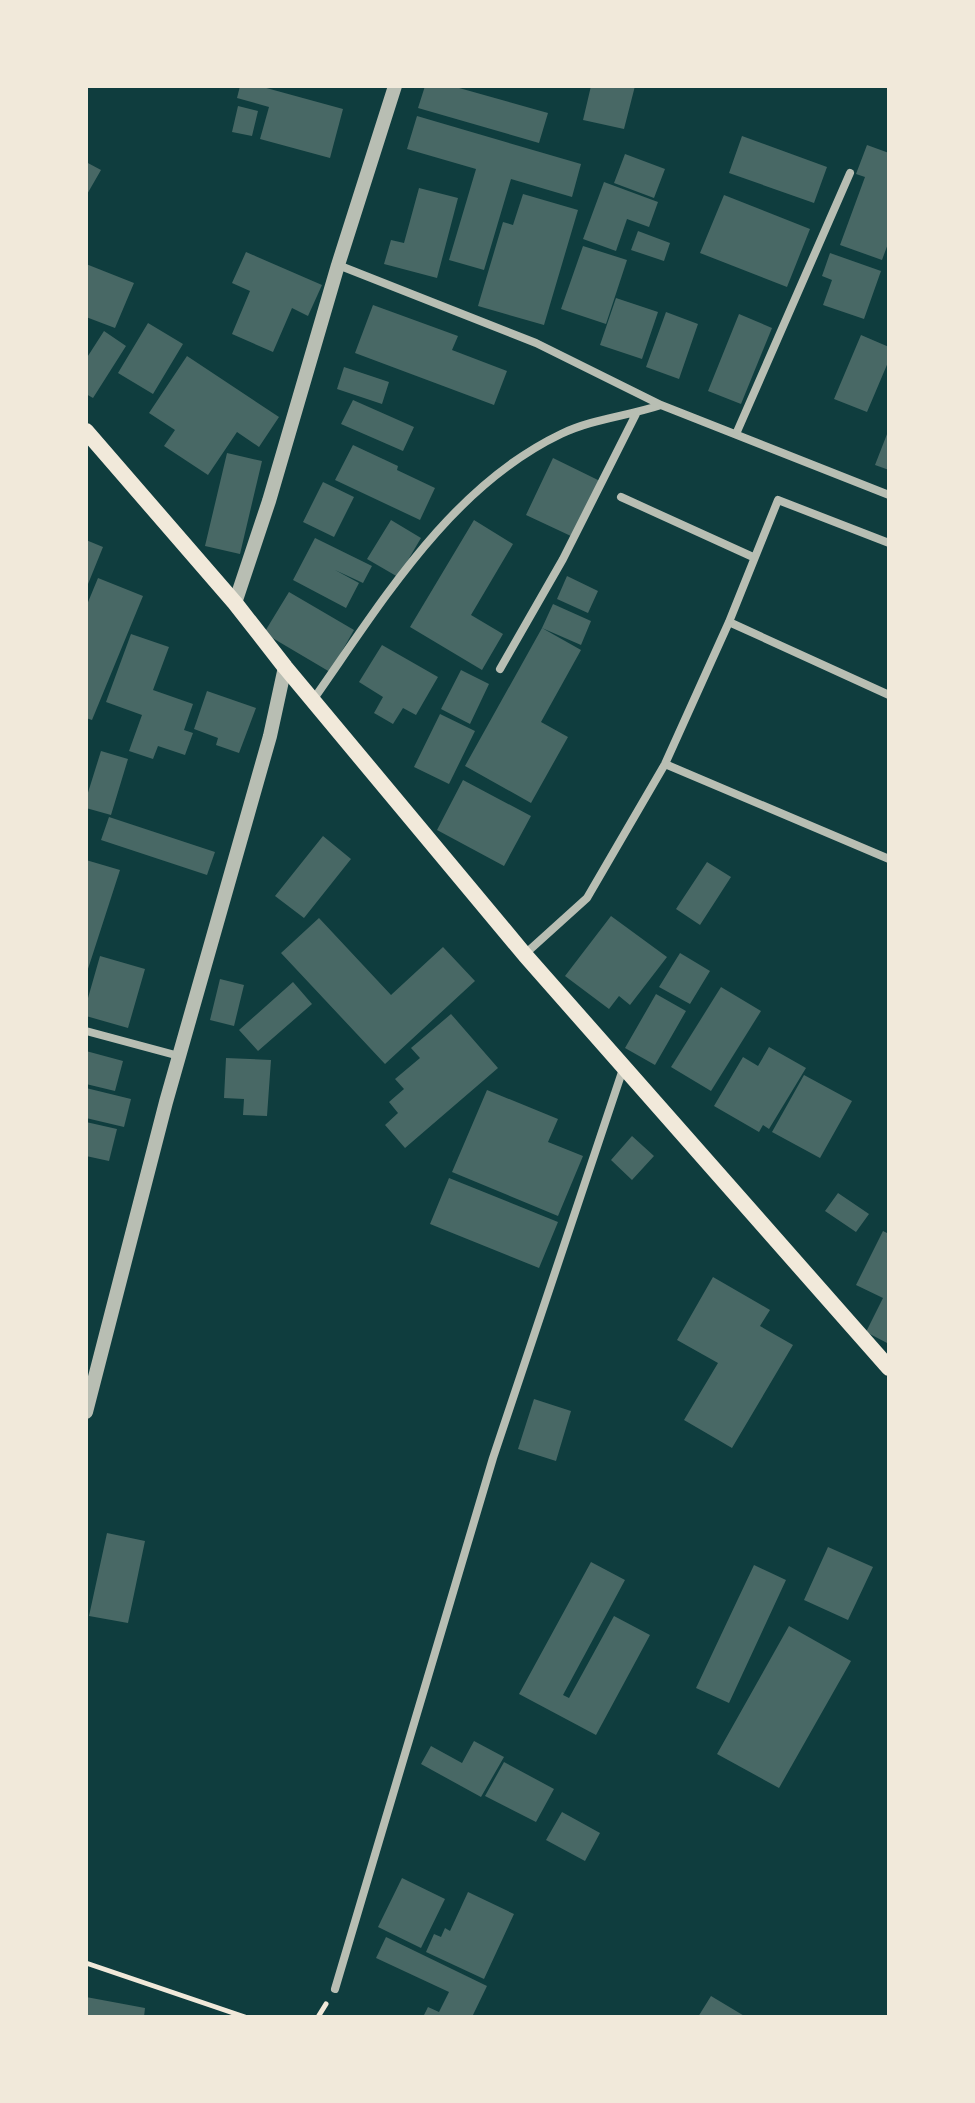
<svg xmlns="http://www.w3.org/2000/svg" width="975" height="2103" font-family="Helvetica,sans-serif">
<rect width="100%" height="100%" fill="#0f3d3e"/>
<path fill="#486865" d="M240 86H259L343 109 330 158 260 139 269 107 237 98Z
M425 86H452L548 113 539 143 418 108Z
M591 86H635L624 129 583 120Z
M238 106 258 111 252 136 232 132Z
M417 116 581 164 572 197 511 179 484 270 449 260 476 169 407 149Z
M742 136 827 167 814 203 729 173Z
M867 145 889 153V241L882 260 840 245 865 177 856 174Z
M625 154 665 169 654 198 614 183Z
M86 162 101 170 86 196Z
M604 182 658 202 649 227 627 219 616 251 583 239Z
M419 188 458 198 437 278 384 264 391 240 404 243Z
M523 194 578 210 544 325 478 306 503 222 513 225Z
M724 195 810 229 787 287 700 253Z
M638 231 670 243 664 261 631 250Z
M583 246 627 260 606 324 561 309Z
M246 252 322 285 308 316 292 308 273 352 232 334 250 291 232 283Z
M830 253 881 271 864 319 823 305 832 280 822 276Z
M86 264 134 283 115 328 86 317Z
M616 298 658 312 642 359 600 345Z
M373 305 458 336 452 350 507 371 494 405 355 353Z
M666 312 698 324 679 379 646 367Z
M739 314 772 328 741 404 708 391Z
M148 323 183 344 153 394 118 373Z
M104 331 126 346 93 398 86 394V359Z
M861 335 889 347V360L867 412 834 399Z
M187 356 279 417 259 447 237 432 208 475 164 446 175 430 149 413Z
M344 367 389 382 382 404 337 389Z
M353 400 414 427 403 451 341 424Z
M889 429V470L875 465Z
M353 445 398 466 397 470 435 488 420 520 335 480Z
M227 453 262 461 240 554 205 546Z
M553 458 600 481 573 537 526 515Z
M323 482 354 497 334 537 303 522Z
M391 520 421 538 398 577 367 559Z
M474 520 513 544 471 615 503 634 482 670 410 627Z
M315 538 372 566 363 583 335 570 359 583 346 608 293 580Z
M86 540 103 547 86 589Z
M567 576 598 591 588 613 557 599Z
M98 578 143 596 92 720 86 718V607Z
M289 592 354 630 330 672 264 633Z
M553 604 591 621 581 645 542 628 581 650 541 722 568 737 531 803 465 766 542 628Z
M131 634 169 647 153 690 193 704 184 730 193 733 185 755 158 746 153 759 129 751 142 715 106 702Z
M382 645 438 677 416 715 403 708 393 724 374 713 383 697 359 682Z
M461 670 489 684 470 724 441 709Z
M207 691 256 708 239 753 216 745 218 738 194 729Z
M440 714 475 731 449 784 414 767Z
M101 751 128 759 111 815 86 808V799Z
M463 780 531 816 504 866 437 830Z
M109 817 215 852 207 875 101 840Z
M323 836 351 859 304 918 275 896Z
M86 860 120 870 87 972H86Z
M707 862 731 877 700 925 676 909Z
M611 916 667 957 630 1005 619 996 609 1009 565 976Z
M319 918 391 995 443 947 475 981 385 1064 281 953Z
M680 953 710 971 690 1004 659 987Z
M100 956 145 969 128 1028 86 1016V1005Z
M220 979 244 985 234 1026 210 1020Z
M293 982 312 1004 258 1051 239 1030Z
M721 987 761 1011 711 1091 671 1067Z
M656 994 686 1011 655 1065 625 1048Z
M451 1014 498 1068 405 1148 385 1125 398 1113 389 1102 404 1089 395 1079 420 1058 411 1048Z
M769 1047 806 1068 769 1129 763 1125 759 1132 714 1106 743 1057 758 1066Z
M86 1051 123 1061 115 1091 86 1084Z
M226 1058 271 1060 267 1116 243 1115 244 1099 224 1098Z
M804 1075 852 1101 820 1158 772 1132Z
M86 1088 131 1099 124 1127 86 1118Z
M487 1090 558 1119 548 1142 583 1156 558 1216 452 1172Z
M86 1122 117 1129 109 1161 86 1156Z
M632 1136 654 1156 632 1180 611 1160Z
M449 1178 558 1222 539 1268 430 1224Z
M838 1193 869 1214 856 1232 825 1211Z
M883 1231 889 1234V1344L866 1332 883 1298 856 1285Z
M713 1277 770 1310 760 1326 793 1345 732 1448 684 1420 718 1363 677 1340Z
M534 1399 571 1411 556 1461 518 1449Z
M107 1533 145 1541 128 1623 89 1616Z
M828 1547 873 1567 848 1620 804 1600Z
M591 1562 625 1580 563 1695 569 1698 614 1616 650 1635 596 1735 519 1694Z
M754 1565 786 1580 729 1703 696 1688Z
M789 1626 851 1661 779 1788 717 1754Z
M474 1741 504 1757 481 1797 421 1764 431 1746 462 1763Z
M504 1762 554 1789 536 1822 485 1796Z
M562 1812 600 1833 585 1861 546 1840Z
M402 1878 445 1899 421 1948 378 1927Z
M468 1892 514 1914 484 1979 426 1952 434 1934 441 1937 445 1928 450 1931Z
M386 1937 487 1986 472 2017H423L428 2007 439 2012 449 1992 376 1958Z
M711 1996 746 2017H698Z
M86 1997 145 2008 144 2017H86Z"/>
<g fill="none" stroke-linecap="round" stroke-linejoin="round">
<path stroke="#f1e9da" stroke-width="5" d="M86 1963 245 2017
M318 2017 326 2004"/>
<path stroke="#b8beb3" stroke-width="8" d="M338 265 536 343 661 405 889 495
M736 434 850 173
M621 497 753 557
M729 622 889 695
M500 669 563 559 636 414
M313 700C382 602 450 487 561 434 592 419 628 416 661 405
M665 764 889 859
M525 954 587 898 665 764 729 622 778 500 889 543
M86 1031 179 1056
M335 1989 493 1458 623 1069"/>
<path stroke="#b8beb3" stroke-width="14" d="M235 603 269 501 338 265 395 86
M86 1412 166 1102 270 736 285 667"/>
<path stroke="#f1e9da" stroke-width="16" d="M86 431 235 603 285 667 525 955 889 1368"/>
</g>
<rect width="975" height="2103" fill="none" stroke="#f1e9da" stroke-width="176"/>
</svg>
